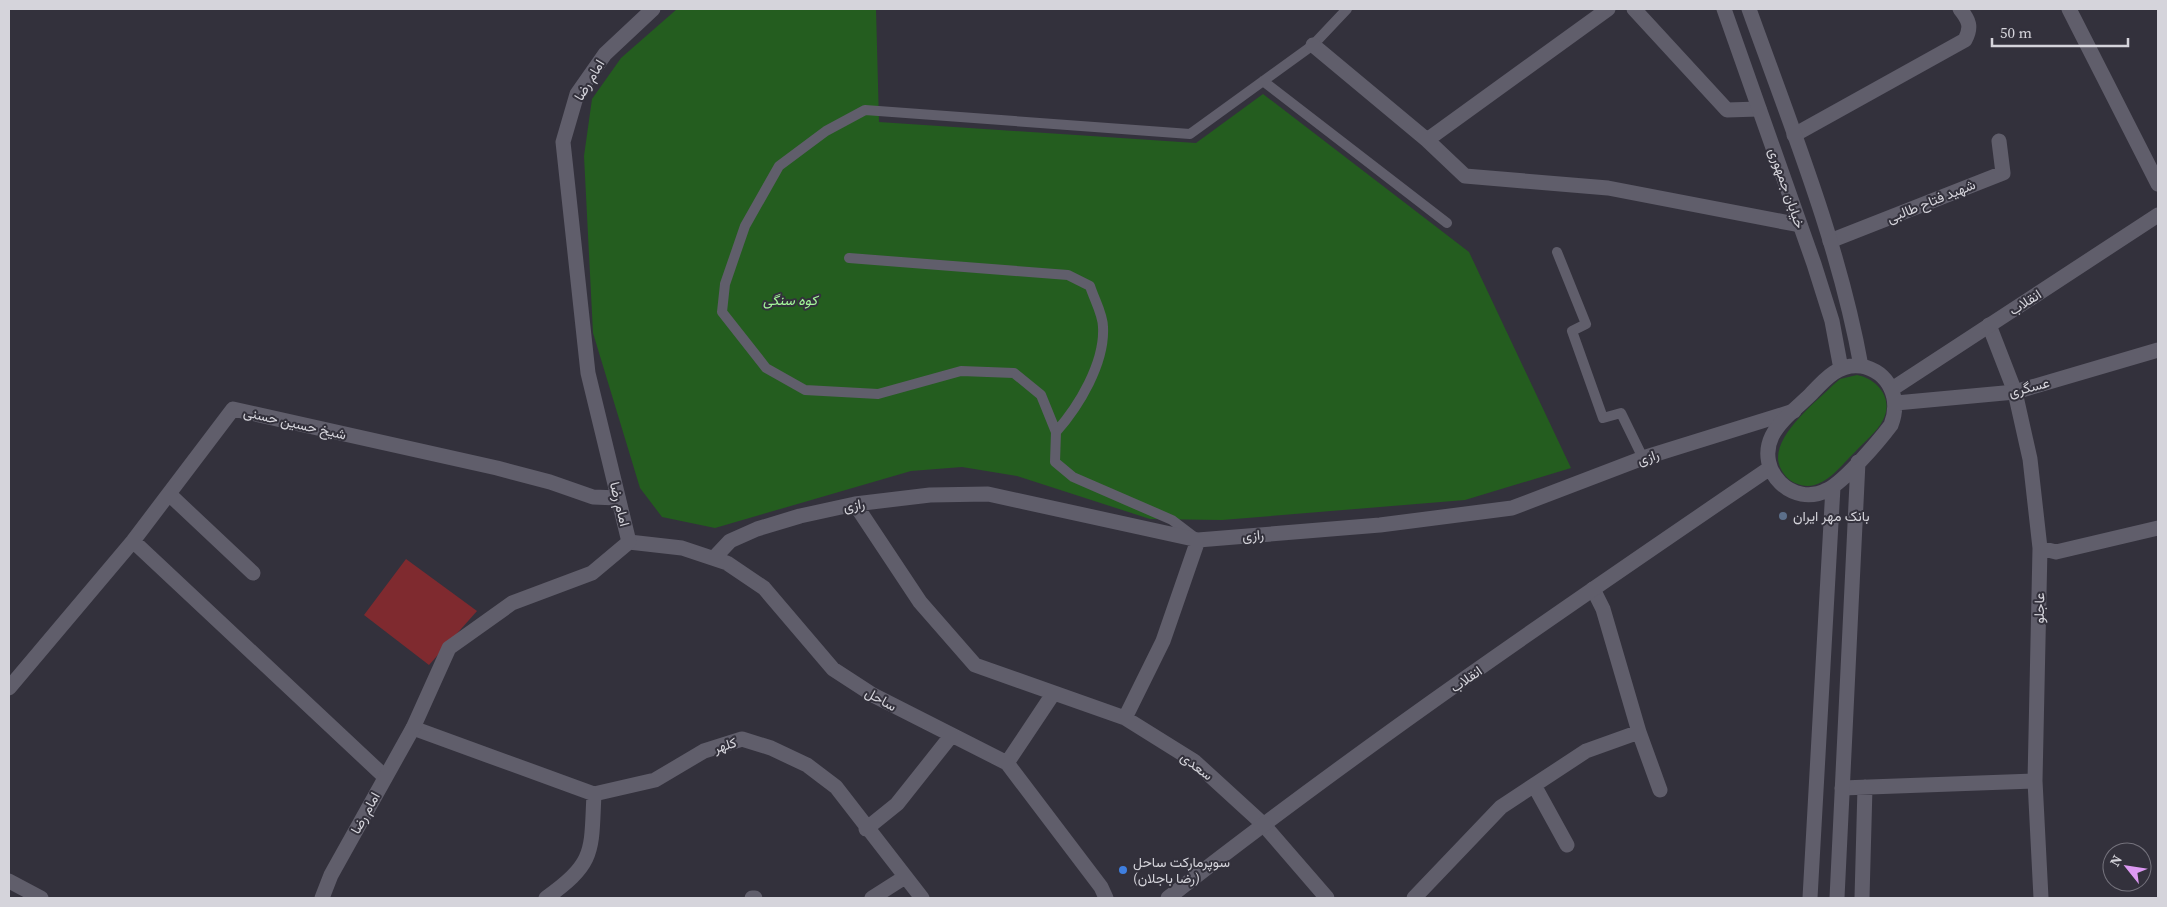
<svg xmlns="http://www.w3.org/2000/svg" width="2167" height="907" font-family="'Source Serif 4',Vazirmatn,serif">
<rect width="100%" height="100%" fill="#33313c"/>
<path fill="#245d1f" d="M677 9H876L879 122 1196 143 1263 94 1469 252 1571 468 1465 500 1222 520 1150 519 1017 476 962 467 911 471 715 528 662 517 640 488 593 333 584 156 592 99 621 58Z
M1857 375C1878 379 1894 399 1883 420 1877 432 1864 442 1855 452 1839 467 1821 495 1795 483 1788 480 1783 474 1780 467 1768 439 1815 403 1833 385L1840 379Z"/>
<path fill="#7f2a2f" d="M406 559 477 611 429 665 364 615Z"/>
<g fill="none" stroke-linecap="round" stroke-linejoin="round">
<path stroke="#605e6b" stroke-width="10" d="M1263 81 1447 223
M1557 252 1586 324 1572 331 1603 418 1621 413 1643 458
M849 258 1068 275 1090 286C1094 299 1103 314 1103 327 1105 363 1079 406 1056 432
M1193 536 1172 520 1073 477 1055 462 1056 432 1041 395 1014 373 961 371 878 394 805 390 766 368 722 312 725 284 745 226 779 166 826 131 865 110 1190 134 1313 45 1347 9"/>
<path stroke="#605e6b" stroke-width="15" d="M1634 9 1727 110 1759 109
M2069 9 2158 184
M1313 45 1427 140 1465 176 1608 188 1800 225
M1794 135 1965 40C1972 27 1969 20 1960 9
M1427 140 1608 9
M1830 241 2003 173 1999 141
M1989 325 2015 392 2030 459 2040 548 2035 781 2041 898
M169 494 253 573
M855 504 920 602 975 665 1125 718 1163 641 1198 540
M133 541 385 777
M629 542 682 548 727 563 764 588 833 669 873 695 1007 763 1101 887 1106 898
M2040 548 2056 552 2158 528
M714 558 730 541 757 529 800 516 855 504 930 495 988 494 1198 540 1380 525 1512 508 1643 458 1794 411
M1593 589 1603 609 1639 732 1660 790
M9 688 133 541 233 409 497 468 550 482 593 497 618 498
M1125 718 1194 761 1263 824 1327 898
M413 728 594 794
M1007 763 1053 694
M1534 785 1567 845
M1842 788 2035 781
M594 794 655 780 704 751 742 739 771 748 807 765 836 787 922 898
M866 829 897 804 951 736
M546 898C596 862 591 852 594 794
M752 898H755
M872 898 905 877
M1414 898 1501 807 1586 751 1639 732
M1862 898 1865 787"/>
<path stroke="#605e6b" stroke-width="15" d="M1724 9 1814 264 1832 321 1841 369
M1749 9C1791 126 1839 244 1861 366
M1861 366C1890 372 1901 399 1891 425 1879 441 1844 482 1827 490 1793 508 1755 471 1772 436 1780 420 1798 407 1811 394 1825 379 1839 363 1861 366Z
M1892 389 2158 215
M1896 403 2015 392 2158 350
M9 881 41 898
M322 898 331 875 413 728 449 648 512 603 592 573 629 542 588 373 563 142 577 94 605 54 653 9
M1168 898C1362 746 1566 607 1770 468
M1810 898 1833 487
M1837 898 1858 462"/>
</g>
<circle fill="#5c6f8a" stroke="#33313c" stroke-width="2" cx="1783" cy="516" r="5"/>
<circle fill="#3f7fe0" stroke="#33313c" stroke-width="2" cx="1123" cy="870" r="5"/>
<g text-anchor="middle" stroke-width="4" stroke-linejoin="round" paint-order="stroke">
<g font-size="14" fill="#d5d4db" stroke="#33313c">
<text transform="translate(589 80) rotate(-59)" y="5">امام رضا</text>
<text transform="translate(1787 188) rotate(71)" y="5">خیابان جمهوری</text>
<text transform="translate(1931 201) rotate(-22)" y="5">شهید فتاح طالبی</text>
<text transform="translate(2025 302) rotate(-33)" y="5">انقلاب</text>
<text transform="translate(2029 387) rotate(-14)" y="5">عسگری</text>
<text transform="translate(295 423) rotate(13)" y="5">شیخ حسین حسنی</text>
<text transform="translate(1648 457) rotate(-19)" y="5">رازی</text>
<text transform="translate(620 504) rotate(76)" y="5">امام رضا</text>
<text transform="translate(854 505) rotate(-10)" y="5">رازی</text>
<text transform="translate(1253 535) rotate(-5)" y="5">رازی</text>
<text transform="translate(2039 608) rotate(-89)" y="5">عاجلو</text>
<text transform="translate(1466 679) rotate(-35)" y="5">انقلاب</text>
<text transform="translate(881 699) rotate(29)" y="5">ساحل</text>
<text transform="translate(725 745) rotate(-17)" y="5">کلهر</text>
<text transform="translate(1197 766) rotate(38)" y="5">سعدی</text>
<text transform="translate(365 813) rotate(-61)" y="5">امام رضا</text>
</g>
<g font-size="14" font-style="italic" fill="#a4f79a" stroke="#33313c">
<text x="790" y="305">کوه سنگی</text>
</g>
<g font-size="14" fill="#d5d4db" stroke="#33313c" text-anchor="start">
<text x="1793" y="521">بانک مهر ایران</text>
<text x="1133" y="867">سوپرمارکت ساحل<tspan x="1133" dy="16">(رضا باجلان)</tspan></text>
</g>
</g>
<rect width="2167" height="907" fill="none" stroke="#d5d4db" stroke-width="20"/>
<g transform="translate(2127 867) rotate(300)"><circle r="24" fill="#33313c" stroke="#74727c"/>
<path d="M0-4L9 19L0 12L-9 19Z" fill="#dd99f3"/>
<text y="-8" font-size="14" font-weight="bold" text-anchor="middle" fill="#d5d4db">N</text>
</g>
<path d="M1992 38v8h136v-8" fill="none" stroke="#d5d4db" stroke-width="2.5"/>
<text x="2000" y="38" font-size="15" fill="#d5d4db" stroke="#33313c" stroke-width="4" paint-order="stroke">50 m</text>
</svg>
